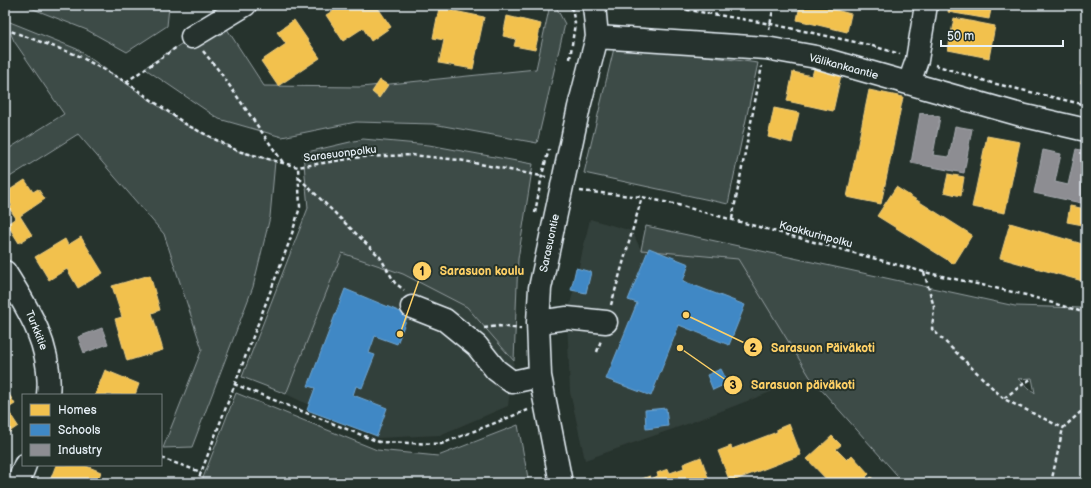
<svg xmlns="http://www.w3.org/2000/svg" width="1091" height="488" font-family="'Balsamiq Sans',sans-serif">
<rect width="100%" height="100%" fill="#26332d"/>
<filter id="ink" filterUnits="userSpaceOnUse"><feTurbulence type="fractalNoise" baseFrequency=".025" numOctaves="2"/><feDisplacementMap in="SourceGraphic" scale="8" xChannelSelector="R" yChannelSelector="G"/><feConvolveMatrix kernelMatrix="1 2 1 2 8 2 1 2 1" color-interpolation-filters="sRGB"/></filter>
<g filter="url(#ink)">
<path fill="#333f3a" d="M590 219 632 231 641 250 738 259 810 377 690 423 585 460 570 392 567 318Z
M342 253 403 274 467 307 514 361 508 406 440 435 378 438 286 394Z"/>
<path fill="#3e4b47" stroke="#939ea0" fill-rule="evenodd" d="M23 5H172L169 7 167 26 127 52 87 30Z
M550 5H555L565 24 537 143 433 124 356 122 282 137 219 119 144 68 212 24 227 29 264 86 361 87 536 69Z
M5 20 77 49 184 124 238 151 275 161 270 217 253 287 192 447 163 448 202 349 164 234 78 134 5 180V151L64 114 14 41Z
M615 44 758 63 728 204 584 173Z
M363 139 429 145 533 164 518 259 514 361 467 307 403 274 342 253 286 394 242 377 308 208 303 153Z
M646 226 1015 306 1081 308 1086 314V477L1077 483H904L810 377 738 259 641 250ZM1032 378 1035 393 1018 379Z
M236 393 377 450 438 456 518 425 529 483H201Z"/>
<path fill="#f2c14e" stroke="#efcf81" d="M342 5H376L391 27 371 41 363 28 343 41 326 15Z
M800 5H817L851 14 847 32 797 20Z
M949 5H992L989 19 948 12Z
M439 8 484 17 473 69 439 63 444 40 433 38Z
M507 16 541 24 535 50 514 46 516 39 503 36Z
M954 18 995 26 989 58 948 50Z
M294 20 320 58 278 86 261 61 286 44 277 32Z
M1086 51V83H1081Z
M814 69 841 75 833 111 787 101 793 72 812 76Z
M380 80 388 85 379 98 372 92Z
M869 90 903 97 881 204 847 197Z
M774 108 799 113 792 143 768 137Z
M987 136 1020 142 1005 213 972 207Z
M948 174 964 177 961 196 944 192Z
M25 180 33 192 38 189 45 199 20 216 32 235 19 243 7 224 16 218 9 208 12 206 5 193Z
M896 187 972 235 954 264 877 216Z
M1070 206 1086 209 1083 225 1067 222Z
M1010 223 1086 245V282L1000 258Z
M81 237 103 273 78 288 67 269 49 280 35 257 65 239 68 245Z
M150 275 160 310 152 313 163 350 127 361 115 319 122 317 112 286Z
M105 370 139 384 135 395H95Z
M5 388 15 404 7 409 18 426 5 435Z
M789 424 801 455 730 482 718 451 731 446 732 449 777 432V429Z
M832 436 841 445 836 449 847 460 852 455 869 474 866 477 868 480 871 477 878 483H830L807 459Z
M701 457 710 483H642V479L650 476 651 479 658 476 657 473 668 469 670 473 684 468 683 464Z
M56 465H84L101 472 97 483 83 479 82 483H49Z"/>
<path fill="#3f88c5" stroke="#72a8d4" d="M649 248 689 264 683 281 745 305 729 345 679 325 651 396 606 379 637 303 628 300Z
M576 268 591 272 586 293 571 290Z
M345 289 408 315 397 344 375 336 369 353 375 355 362 388 356 386 353 395 387 408 377 436 307 410 315 388 308 386Z
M721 369 728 383 713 390 707 375Z
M666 408 668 426 646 429 645 410Z"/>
<path fill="#8d8d92" stroke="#a8abb1" d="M920 113 940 117 933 155 949 157 955 126 972 129 964 173 911 163Z
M1076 149 1086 151V204L1034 193 1043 150 1061 154 1055 182 1068 185Z
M102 328 108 344 84 353 78 337Z"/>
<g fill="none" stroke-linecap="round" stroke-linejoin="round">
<g stroke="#e8f1f8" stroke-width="25">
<path id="minor" d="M192 37 245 5
M597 37 766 48 816 57 1021 115 1086 130
M909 83 917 60 926 5
M5 272C29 310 53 348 48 395
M412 307 445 320 477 346 496 370 512 382 540 376
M538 322 567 318 606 322
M18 483 25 465
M561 483 540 376 538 322 540 288 579 107 597 37 594 5"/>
</g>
<path stroke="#e8f1f8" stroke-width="2.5" stroke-dasharray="4 3" stroke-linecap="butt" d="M659 5 771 24 869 45 900 54
M707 5 708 14
M5 29 77 55 126 82 187 125 238 151 298 167 361 157 412 155 459 160 546 177
M769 30 774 5
M203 51 220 72 284 164
M570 59 575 23 571 5
M935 65 992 83 1086 105
M126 82 177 47
M299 178 380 257 395 283 404 290
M580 191 642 197 678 205 924 272 1026 295 1086 313
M535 213 542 175 549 149
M732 219 762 66
M924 272 934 307 932 329 1004 399 1063 428 1086 407
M611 305 642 197
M484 328 499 326 521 329
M597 352 601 340
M234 384 379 442 441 444 528 410
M1004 398 1032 378
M161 458 201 472
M197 483 290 240 300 207 298 167
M1051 483 1063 428"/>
<use href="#minor" stroke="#26332d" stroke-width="22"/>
</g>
</g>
<g text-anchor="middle" stroke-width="4" stroke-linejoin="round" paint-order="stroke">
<g font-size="11" fill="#e8f1f8" stroke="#26332d">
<text transform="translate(844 66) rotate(15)" y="4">Välikankaantie</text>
<text transform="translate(340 153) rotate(-7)" y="4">Sarasuonpolku</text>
<text transform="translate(816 234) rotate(15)" y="4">Kaakkurinpolku</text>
<text transform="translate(549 243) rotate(-78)" y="4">Sarasuontie</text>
<text transform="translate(37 330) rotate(68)" y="4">Turkkitie</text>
</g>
</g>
<path fill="none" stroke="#ffd166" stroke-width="1.5" d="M400 334L422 271M686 315L753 347M680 348L733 385"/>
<g fill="#ffd166" stroke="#26332d" stroke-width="1.5">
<circle cx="400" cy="334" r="4"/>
<circle cx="686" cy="315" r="4"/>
<circle cx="680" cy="348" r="4"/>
<circle cx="422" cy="271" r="10"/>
<circle cx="753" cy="347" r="10"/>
<circle cx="733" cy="385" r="10"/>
</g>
<g font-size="12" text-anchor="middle" font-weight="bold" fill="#111">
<text x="422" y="275">1</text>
<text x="753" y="352">2</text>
<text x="733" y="389">3</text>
</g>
<g font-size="12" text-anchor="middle" font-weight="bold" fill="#ffd166" stroke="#26332d" stroke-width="4" stroke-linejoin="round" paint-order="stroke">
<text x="482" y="275">Sarasuon koulu</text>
<text x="823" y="352">Sarasuon Päiväkoti</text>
<text x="803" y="389">Sarasuon päiväkoti</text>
</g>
<rect width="1091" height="488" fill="none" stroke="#26332d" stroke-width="20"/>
<rect x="10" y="10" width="1071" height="468" fill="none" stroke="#e8f1f8" stroke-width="1.5" filter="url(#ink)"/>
<rect x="22" y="394" width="140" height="72" fill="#26332d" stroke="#747f7e"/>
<rect x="30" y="404" width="20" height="12" fill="#f2c14e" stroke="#747f7e"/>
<text x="58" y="414" font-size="12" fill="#e8f1f8">Homes</text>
<rect x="30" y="424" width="20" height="12" fill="#3f88c5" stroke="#747f7e"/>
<text x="58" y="434" font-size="12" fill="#e8f1f8">Schools</text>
<rect x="30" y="444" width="20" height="12" fill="#8d8d92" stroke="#747f7e"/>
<text x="58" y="454" font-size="12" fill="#e8f1f8">Industry</text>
<path d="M941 40v6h122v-6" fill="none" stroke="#e8f1f8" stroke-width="2"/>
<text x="947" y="40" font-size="12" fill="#e8f1f8" stroke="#26332d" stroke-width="3" paint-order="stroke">50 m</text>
</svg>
